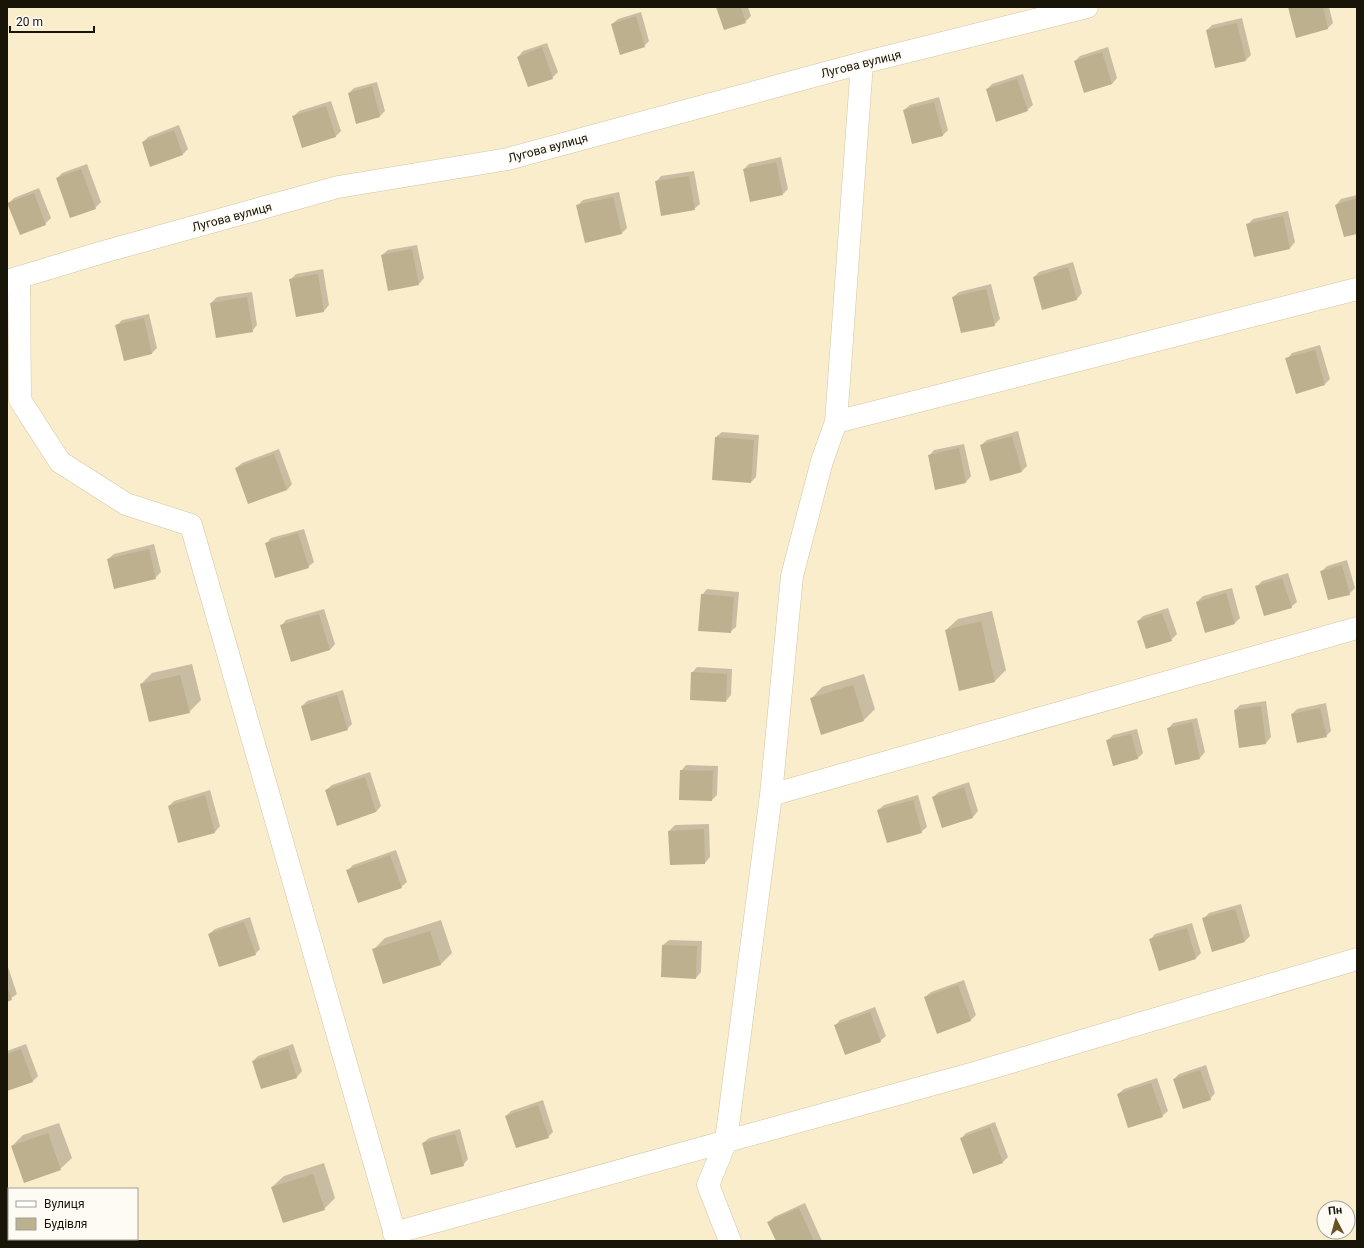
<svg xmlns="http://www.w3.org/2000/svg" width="1364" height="1248" font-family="Roboto,sans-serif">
<rect width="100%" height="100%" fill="#faedcb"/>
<path fill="#0003" d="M717 7H748L751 16 745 22Z
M1289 7H1329L1333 23 1328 28 1297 36Z
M641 12 649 41 644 46 612 24 618 19Z
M1242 18 1251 55 1246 60 1207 30 1212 25Z
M547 43 558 72 552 78 518 57 523 51Z
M1108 47 1117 78 1112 84 1084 92 1075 61 1080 56Z
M1023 74 1033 105 1027 110 987 89 992 84Z
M377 82 385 111 380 116 357 122 349 93 354 88Z
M939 97 948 130 942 136 904 110 910 105Z
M331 101 341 131 335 137 293 117 299 111Z
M179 125 188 149 182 155 143 142 148 137Z
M781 157 788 189 783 194 744 169 749 164Z
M87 164 101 202 95 208 57 178 62 173Z
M694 171 700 204 694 209 656 182 661 176Z
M39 188 51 218 45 224 8 204 14 198Z
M619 192 627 228 621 234 577 206 583 200Z
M1357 195V233L1336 205 1341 199Z
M1288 211 1295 242 1290 248 1248 224 1253 219Z
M417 245 424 278 419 284 382 255 388 250Z
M1073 262 1082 293 1077 299 1043 309 1034 277 1039 272Z
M323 269 329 305 324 311 297 316 290 280 296 274Z
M991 284 1000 319 994 325 953 297 959 292Z
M252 292 257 325 252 331 211 303 217 297Z
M149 314 157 348 152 353 125 360 116 326 122 320Z
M1320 345 1330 379 1325 384 1287 359 1292 353Z
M1018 431 1027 466 1022 471 981 445 987 440Z
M722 432 759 435 756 477 751 482 716 437Z
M964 444 971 476 966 482 936 489 929 456 934 450Z
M279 449 292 484 287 490 236 468 242 463Z
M304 529 314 562 308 567 266 544 271 538Z
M154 544 161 572 155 578 108 559 114 554Z
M1347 560 1355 588 1349 594 1322 571 1327 566Z
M1288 573 1297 602 1291 607 1256 587 1262 581Z
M1232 588 1240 618 1235 623 1197 602 1203 596Z
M707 589 739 592 736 627 730 632 702 595Z
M1168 608 1177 634 1171 640 1138 621 1143 616Z
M324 609 335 644 330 650 281 626 286 620Z
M992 611 1006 670 995 681 960 689 946 630 958 619Z
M192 664 201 700 189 712 141 684 152 673Z
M697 667 732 669 731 695 726 701 692 673Z
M864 674 875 709 864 720 811 699 822 687Z
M343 690 352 724 347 729 302 706 307 701Z
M1266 701 1271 737 1266 743 1235 710 1240 705Z
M1326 703 1331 731 1326 736 1292 714 1297 709Z
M1197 718 1205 752 1200 758 1176 763 1168 729 1173 723Z
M1137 729 1143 753 1138 758 1114 765 1107 741 1113 735Z
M686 765 718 766 717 795 712 800 681 771Z
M370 772 381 806 376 812 326 790 332 785Z
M969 782 978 811 973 817 942 826 933 797 939 792Z
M210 790 220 826 215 832 179 841 169 806 174 801Z
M918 795 927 827 921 832 878 810 884 805Z
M709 824 710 857 705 863 671 864 669 831 675 825Z
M396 850 407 882 401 887 348 870 353 865Z
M1241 904 1250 936 1245 941 1203 919 1209 913Z
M250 917 260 949 255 954 209 934 215 929Z
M441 920 452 953 440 965 373 950 385 938Z
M1192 923 1201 953 1196 958 1159 969 1150 940 1155 934Z
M669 940 702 941 701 972 696 978 663 945Z
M7 964 17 994 7 1001Z
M964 980 976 1015 971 1020 938 1032 925 997 931 992Z
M875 1007 886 1036 880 1041 835 1026 840 1020Z
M26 1044 38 1076 33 1081 7 1090V1051Z
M293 1044 302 1071 297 1077 262 1088 253 1061 258 1056Z
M1206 1065 1215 1093 1210 1099 1174 1079 1179 1074Z
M1157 1078 1168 1111 1162 1116 1118 1094 1124 1089Z
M543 1100 553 1132 548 1137 506 1116 511 1111Z
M995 1122 1008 1157 1003 1162 961 1139 966 1133Z
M59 1123 72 1158 60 1169 12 1146 23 1135Z
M460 1129 468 1159 463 1165 423 1143 429 1138Z
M324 1163 335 1198 324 1209 272 1187 284 1176Z
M805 1203 822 1241H777L769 1222 774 1217Z"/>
<path fill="#bcb08f" d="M716 7H741L746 23 724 30Z
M1288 7H1323L1328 29 1296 38Z
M636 16 645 47 620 55 611 24Z
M1237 23 1246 61 1215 68 1206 30Z
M542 47 553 79 528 87 517 57Z
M1102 52 1112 84 1084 93 1074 61Z
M1017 79 1028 111 996 122 986 89Z
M372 86 380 117 356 124 348 93Z
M934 102 943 136 912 144 903 110Z
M326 106 336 137 302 148 292 116Z
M174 130 183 155 150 167 142 142Z
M776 162 783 195 750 202 743 169Z
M81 169 96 209 70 218 56 178Z
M689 176 695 210 661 216 655 181Z
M34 193 46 225 20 235 7 203Z
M613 197 622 234 585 243 576 205Z
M1357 198V234L1344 237 1335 205Z
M1283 216 1290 249 1254 257 1246 224Z
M412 249 419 285 388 291 381 255Z
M1068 267 1077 300 1042 310 1033 277Z
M318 274 324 312 296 317 289 279Z
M986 289 995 326 961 333 952 297Z
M247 297 253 332 216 338 210 303Z
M144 318 152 354 124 361 115 325Z
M1315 350 1325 385 1296 394 1285 358Z
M1012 436 1022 472 990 481 980 445Z
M715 437 754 440 751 483 712 480Z
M959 448 966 483 935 490 928 455Z
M274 454 287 490 248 504 235 468Z
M298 533 309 568 275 578 265 543Z
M149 549 156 579 114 589 107 559Z
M1342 565 1350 595 1328 600 1320 571Z
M1282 578 1292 608 1264 616 1255 586Z
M1226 593 1235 624 1205 633 1196 602Z
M701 594 734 597 731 633 698 631Z
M1162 613 1172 641 1146 649 1137 621Z
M319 614 330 650 291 662 280 625Z
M981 621 995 682 959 691 945 630Z
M691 672 727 674 726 702 690 700Z
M180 675 190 713 149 722 140 684Z
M853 685 864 721 821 735 810 698Z
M337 695 348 730 311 741 301 706Z
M1261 706 1266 744 1239 748 1234 710Z
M1320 708 1327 737 1297 743 1291 714Z
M1192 722 1200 759 1175 765 1167 728Z
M1131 734 1138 759 1113 766 1106 740Z
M680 770 713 771 712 801 679 800Z
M365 777 376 812 337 826 325 790Z
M964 787 973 818 942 828 932 797Z
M205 795 215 833 178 843 168 806Z
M913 800 922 833 887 843 877 810Z
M704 829 705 864 670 865 668 831Z
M390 855 402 888 358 903 346 870Z
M1235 909 1245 942 1212 952 1202 918Z
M244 922 256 955 219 967 208 934Z
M1187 928 1196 959 1159 971 1149 939Z
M430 931 441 965 383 984 372 949Z
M662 945 697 946 696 979 661 977Z
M958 985 971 1021 937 1034 924 997Z
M7 986 12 1000 7 1002Z
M870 1012 881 1042 845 1055 834 1025Z
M21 1049 33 1082 7 1091V1054Z
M288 1049 297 1078 261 1089 252 1061Z
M1200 1070 1211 1100 1183 1109 1173 1079Z
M1151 1083 1163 1117 1128 1128 1117 1094Z
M538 1105 549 1138 516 1148 505 1116Z
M990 1127 1003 1163 973 1174 960 1138Z
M48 1133 61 1170 24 1183 11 1146Z
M455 1134 464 1166 431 1175 422 1143Z
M313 1174 325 1210 283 1223 271 1187Z
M799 1208 814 1241H776L767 1222Z
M35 1239H86L87 1241H36Z"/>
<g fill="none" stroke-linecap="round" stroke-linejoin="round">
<g stroke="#d1c5a3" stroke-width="23">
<path id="minor" d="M19 277 20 400 60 462 126 504 191 525 397 1241
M7 281 103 252 338 187 508 159 862 63 1087 7
M836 422 1357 289
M771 795 1357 628
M394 1233 974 1073 1357 959
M730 1241 708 1185 726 1141 771 795 792 576 822 461 836 422 862 63"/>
</g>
<use href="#minor" stroke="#fff" stroke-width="22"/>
</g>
<g text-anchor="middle" stroke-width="3.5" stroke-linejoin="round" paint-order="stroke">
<g font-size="12" fill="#181408" stroke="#fdfbf4">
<text transform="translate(861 64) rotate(-14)" y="4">Лугова вулиця</text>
<text transform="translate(548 148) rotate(-15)" y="4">Лугова вулиця</text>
<text transform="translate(232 217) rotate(-15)" y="4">Лугова вулиця</text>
</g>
</g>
<rect width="1364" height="1248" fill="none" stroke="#181408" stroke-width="16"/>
<rect x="8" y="1188" width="130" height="52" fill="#fdfbf4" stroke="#a19f96"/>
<rect x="16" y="1201" width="20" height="6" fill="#ffffff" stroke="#a19f96"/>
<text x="44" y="1208" font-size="12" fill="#181408">Вулиця</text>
<rect x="16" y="1218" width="20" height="12" fill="#bcb08f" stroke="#a19f96"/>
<text x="44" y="1228" font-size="12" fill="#181408">Будівля</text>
<g transform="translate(1336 1220) rotate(354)"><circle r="19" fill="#fdfbf4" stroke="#a19f96"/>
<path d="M0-3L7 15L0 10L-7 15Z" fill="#665422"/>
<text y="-6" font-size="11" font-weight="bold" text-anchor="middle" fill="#181408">Пн</text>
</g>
<path d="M10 26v6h84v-6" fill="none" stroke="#181408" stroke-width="2"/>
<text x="16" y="26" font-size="12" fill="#181408" stroke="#fdfbf4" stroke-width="3" paint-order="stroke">20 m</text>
</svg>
